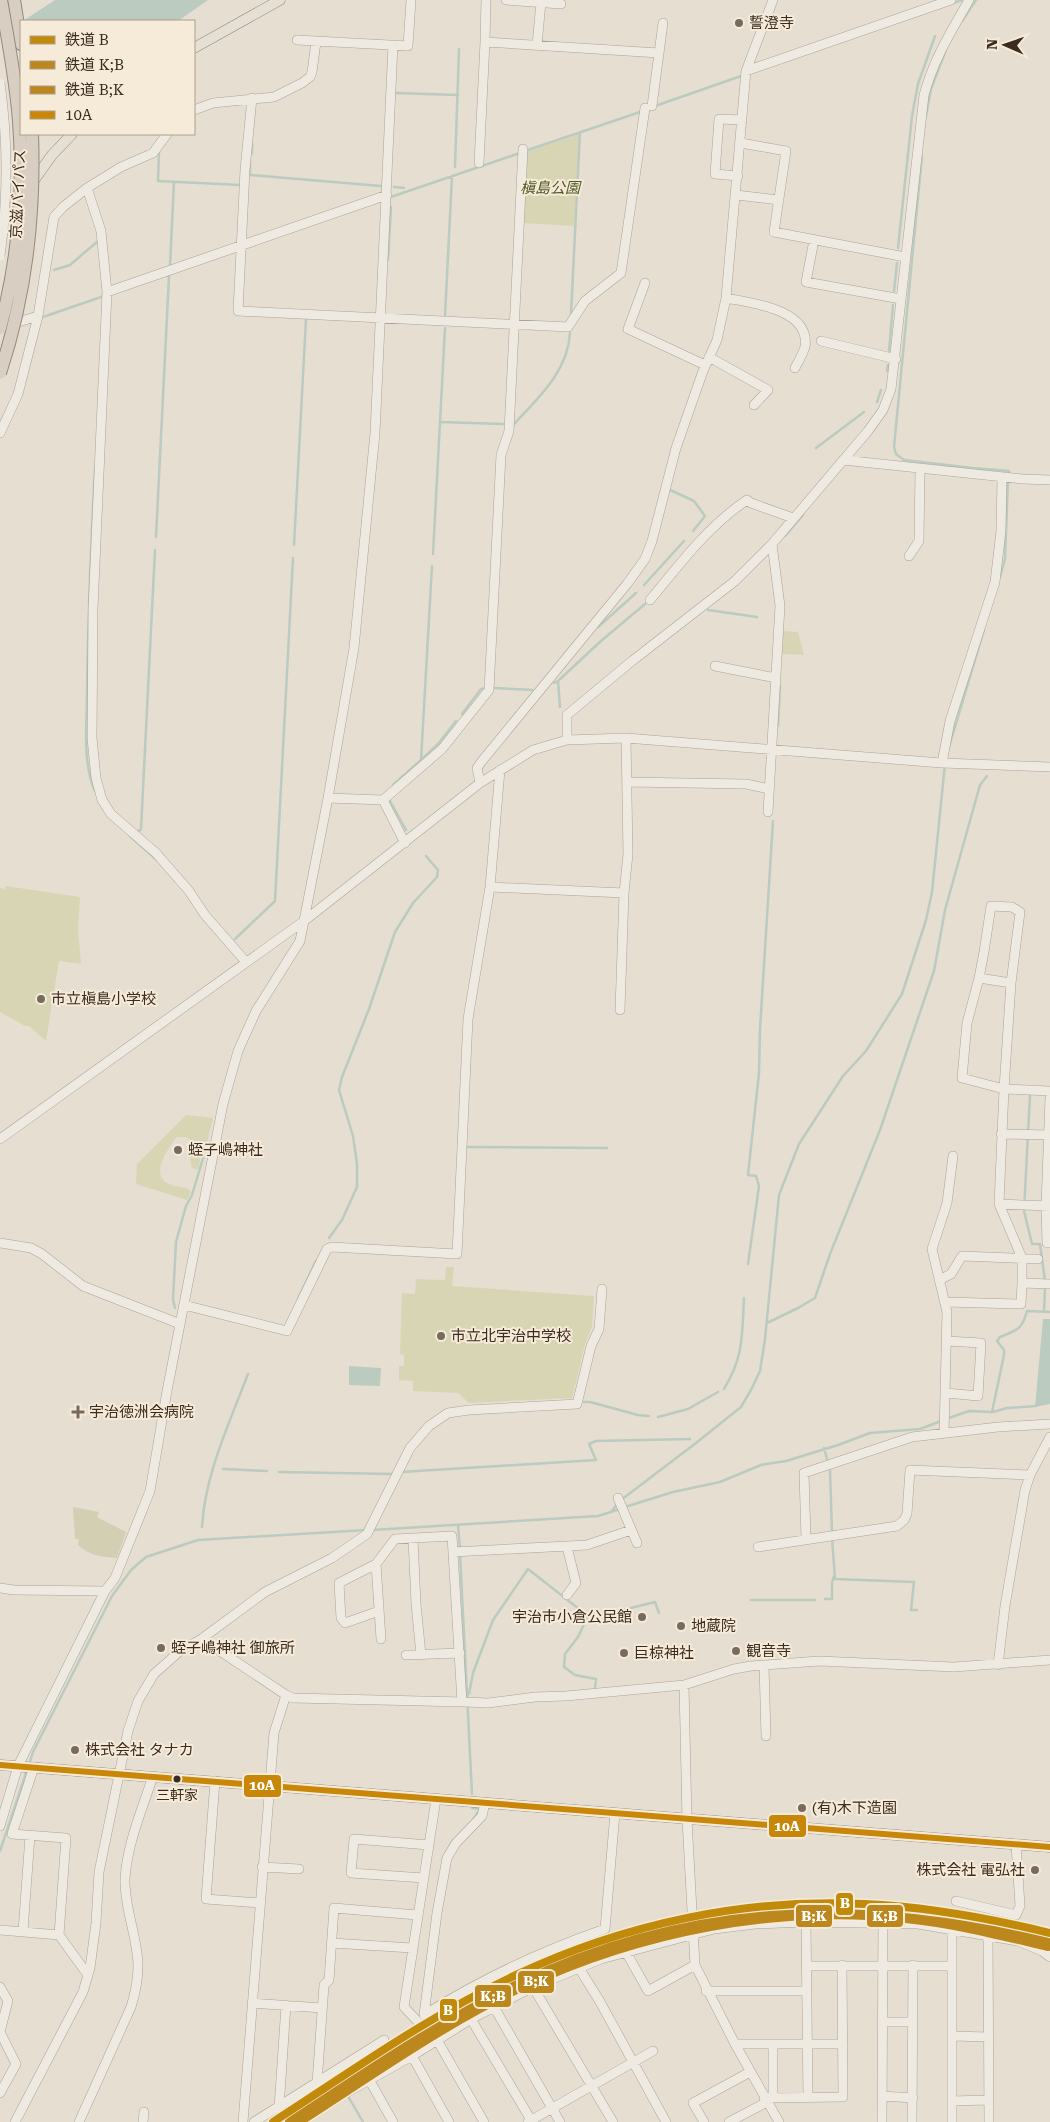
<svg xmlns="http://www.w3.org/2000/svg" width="1050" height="2122" font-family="'Roboto Serif','Noto Sans JP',serif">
<rect width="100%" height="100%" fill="#e6ded1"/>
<path fill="#d8d5b4" d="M580 134 574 226 522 223 526 152Z
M783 631 798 632 804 655 782 654Z
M6 886 80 897 78 928 81 964 59 961 46 1041 29 1026H25L0 1012V888L5 889Z
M186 1115 213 1118 205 1150 201 1156 198 1170 192 1168 190 1159 194 1145 191 1140 186 1137H177C168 1148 149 1175 169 1184 176 1188 186 1185 191 1192L187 1200 136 1184 137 1164Z
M446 1267H454L452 1286 594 1296 592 1327 585 1344 572 1398 469 1403 458 1393 413 1391V1381L399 1380V1366H404V1355L400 1354 402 1293 415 1294 416 1279 445 1280Z"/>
<path fill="#d2cfb3" d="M73 1507 99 1512 97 1517 126 1532 117 1558C102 1557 90 1556 78 1545L79 1539H75Z"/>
<path fill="#bbcbc0" d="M55 0H208L178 21H23Z
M1043 1319H1050V1404L1035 1407Z
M349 1366 381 1368 380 1386 349 1385Z"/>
<path fill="#e6ded1" d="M23 18 21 21V134L23 135 0 153V54L9 115 0 49V33Z"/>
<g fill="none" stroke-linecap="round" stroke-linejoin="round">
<path stroke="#bbcbc0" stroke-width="2.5" d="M953 3 963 0
M962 21 976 0
M395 93 458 95
M655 106 744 75
M926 116 931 89 946 50
M525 151 643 111
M159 152 158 181 240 185
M252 153V143
M922 156 894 447 896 454 904 460 973 468 1009 471V475
M250 160V175L381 186
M455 167 459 49
M394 187 404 188
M388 198 520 153
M898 248 912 116 918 84 935 36
M388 260 391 207
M170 266 174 182
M54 270 70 265 98 241
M894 291 897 263
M571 314 580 132
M445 316 452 176
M40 318 104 296
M889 351 893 305
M887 371 888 365
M877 402 881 390
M440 422 503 424
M513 425C537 399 568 372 570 333
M816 448 864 412
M95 468C91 543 88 618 87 693 87 724 82 762 95 791
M668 489 694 501 705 516 693 531
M785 536 803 515
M156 537 169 276 166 275
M294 545 306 319
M433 554 445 328
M1000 577 1005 559 1008 480
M644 585 684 541
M708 610 757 617
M598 627 636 593
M558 681 560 707
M554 683 558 681 601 641 645 604
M493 688 532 690
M462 714 481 689 486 688
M778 726 780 686
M949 747 984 630
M421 760 438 744 456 721
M393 785 421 760 432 566
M390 801 406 830
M137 833 141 829 155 550
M130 836 158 861
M235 939 275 901 293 558
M1030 1095 1024 1211 1032 1244H1040L1045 1281
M465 1147 607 1148
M329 1238 342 1220 357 1187V1164L353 1136 339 1090 342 1077 369 1009 395 932 413 903 437 877 438 870 426 856
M748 1264 759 1186 756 1176 748 1175 759 1073 760 1029 773 821
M298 1299 316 1261
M175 1308 173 1299 176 1242 186 1206 192 1195 204 1155
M1044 1311 1045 1287
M767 1323 798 1308 815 1298 830 1254 880 1130 934 971 945 910 980 785 987 776
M724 1389C744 1357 742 1334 744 1298
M584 1402H590L638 1415 649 1416
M993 1412 1007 1408 1036 1406
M658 1417 688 1409 718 1392
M946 1419 969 1411 992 1412 1004 1355V1350L997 1341 1000 1337C1017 1330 1022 1330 1027 1311L1050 1312
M824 1448 830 1470 832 1533
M223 1469 267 1471
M279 1472 394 1474
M401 1472 596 1460 589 1444 596 1441 690 1439
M621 1500 696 1443 741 1407 751 1390 760 1371 765 1339 779 1195 799 1144 843 1076 866 1051 902 994 926 920 932 892 945 764
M625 1507 673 1492 720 1482 761 1465 786 1461 838 1445 870 1433 920 1429 941 1421
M612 1511 617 1504
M458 1525 460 1549
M202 1527C205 1474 229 1424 248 1374
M372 1530 598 1516 620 1509
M832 1538 835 1579 914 1582 911 1610H917
M460 1554 472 1794
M825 1599H832V1583L834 1576
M751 1600H815
M595 1688 596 1679 575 1675 564 1667 565 1654 578 1637 588 1616 591 1613 602 1615 655 1602 659 1613
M469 1694 473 1673 493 1620 528 1569 588 1616
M29 1765 33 1752 112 1596 131 1570 146 1557 198 1540 367 1530
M472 1808 480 1809 473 1820
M0 1851 27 1770
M445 1854 453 1840
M414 2051 413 2050 435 2035 423 2017
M367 2076 413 2050
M348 2096 363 2122
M295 2122 343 2091"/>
<path stroke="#c4baae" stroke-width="9" stroke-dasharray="9 4.5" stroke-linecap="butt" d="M421 2025 427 2035"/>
<g stroke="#aca399" stroke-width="10">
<path id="minor" d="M506 0 561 4
M297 40 408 46 411 0
M485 42 486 0
M537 45 541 2
M746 71 951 0
M252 98 245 170 238 311 568 327 585 301 621 273 645 108
M652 106 663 23
M194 110 213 103 274 97 302 83 310 77 312 72 316 42
M741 143 786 151 774 232 905 257
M479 163 485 42 659 53
M738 176 715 174 719 119 742 120
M87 188 101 231 107 292 93 609 92 738 96 778 102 800 111 814 156 853 189 891 205 915 246 962
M736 195 779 200
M814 240 806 282 901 299
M645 283 628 329 705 365
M107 292 387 195
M726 298C751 303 811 309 805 347 803 354 798 362 795 368
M12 324 38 316
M821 341 896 359
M709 357 768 390 754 405
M0 433 18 394 38 316 54 217 63 207 87 188 121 167 153 153 167 134
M843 460 1023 479 1050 480
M909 556 919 541 920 469
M650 600C680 564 708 526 747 500L751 503 793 518
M715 666 776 678
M567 740 626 738 942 763 1050 767
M942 763 950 721 995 582 1001 531 1002 477
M627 782 746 784 769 789
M480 783 477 768 482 761 627 584 645 559 652 541 676 448 703 371 717 340 726 298 746 71 773 0
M328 798 383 800 405 843
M383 800 442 749 489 690 501 455 509 431 523 149
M768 812 780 606 772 544
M490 887 624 893
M979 978 984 952 991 906 1012 907 1020 912 1011 983 1004 1089 962 1078 967 1023 979 978 1011 983
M620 1010 624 893 628 854 626 738
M1050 1091 1004 1089 999 1204 1022 1258V1283L1050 1284
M1050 1098 1046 1206 1047 1243H1050
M1001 1134 1050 1135
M0 1139 304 921 480 783 533 750 567 740V715L632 661 735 581 772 544 868 431 883 410 891 389 924 95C934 58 951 32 969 0
M999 1204 1050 1206
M0 1243 31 1248 42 1254 83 1286 180 1324
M939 1280 951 1274 962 1256 1038 1259
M946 1302 1021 1304 1022 1283
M184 1305 287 1331 327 1249 332 1247 457 1254 468 1019 490 887 500 770
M946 1393 978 1396 981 1343 947 1341
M944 1434 947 1312 932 1249 947 1203 953 1156
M618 1498 637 1543
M413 1539 416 1604 421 1655
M806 1539 804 1473 912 1437 998 1427 1050 1424
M567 1547 576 1583 567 1595
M758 1547 897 1526 904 1520 907 1514 910 1470 1030 1475
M453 1552 587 1545 631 1530
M376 1564 381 1639
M0 1588 14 1590 105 1591
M379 1611 345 1623 341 1618 339 1583 376 1564 395 1539 452 1536 462 1702
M200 1640 265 1592 332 1558 367 1534 410 1448 429 1426 448 1413 469 1410 577 1404 591 1346 599 1329 602 1289
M406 1655 460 1653
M764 1665 766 1736
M998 1665 1005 1606 1025 1490 1030 1475 1050 1437
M684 1685 687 1820 695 1965 735 2044 779 2122
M34 1767 12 1834 66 1838 59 1935
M215 1781 206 1899 259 1903
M485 1803 482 1816 456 1843 447 1858 437 1913 424 2015C482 1979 541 1951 605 1929L615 1813
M0 1826 18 1766 105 1591 115 1578 150 1491 167 1391 223 1104 238 1051 256 1011 300 941 328 798 354 648 375 433 393 45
M262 1867 299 1869
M424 1878 351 1873 354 1839 429 1845
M956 1901 1016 1915 1020 1906 1016 1844
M806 1922 808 2097
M952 1929V2122
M0 1930 59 1935 88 1975
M23 1931 30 1836
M988 1936 989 2122
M332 1943 412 1948
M626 1952 648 1991 695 1965
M807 1966H952
M579 1968 599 2000 666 2122
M0 1987 8 2001 0 2032 16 2064 0 2093
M533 1987 613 2122
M706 1991H807
M252 2003 322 2008
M494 2007 560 2122
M471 2019 531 2120
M882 2022H913
M421 2025 404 2007 436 1799
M952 2036 988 2037
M437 2040 484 2122
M735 2044H843
M412 2056 449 2122
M370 2081 393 2122
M317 2083 324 1985 329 1980 334 1908 417 1915
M346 2093 412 2056 471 2019 533 1987 601 1959 714 1929 755 1924 806 1922 918 1924 1018 1941 1042 1951 1050 1957
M882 2096 913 2098
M764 2098 843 2097 842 1965
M773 2098V2044
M952 2101 988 2100
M279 2108 286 2005
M15 2122 83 1992 90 1968 96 1923 99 1872 128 1731 138 1701 154 1674 180 1651 200 1640 208 1643 286 1695 293 1698 464 1702 488 1703 535 1697 566 1696 684 1685 734 1669 751 1666 819 1661 954 1667 1050 1660
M79 2122 131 2007C135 1994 138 1980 138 1966 138 1938 124 1908 125 1879 127 1844 142 1810 153 1776
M143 2122 144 2112
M243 2122 274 1733 286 1695
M254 2122 384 2040
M528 2122 653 2051
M704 2122 693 2103 750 2072
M729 2122 767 2102
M882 2122 883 1922
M912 2122 913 1965"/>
</g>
<g stroke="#928980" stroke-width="11">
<path id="major" d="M194 48 280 0
M32 183 52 155 72 134
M1 225 20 199
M0 1765 1050 1847"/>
</g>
<g stroke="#928980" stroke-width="14">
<path id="highway" d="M14 0 21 44"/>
</g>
<use href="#minor" stroke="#eeeae2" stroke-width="9"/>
<use href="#major" stroke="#e6dfd4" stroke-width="10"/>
<use href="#highway" stroke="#d9cec2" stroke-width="12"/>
<g stroke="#aca399" stroke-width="10" stroke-linecap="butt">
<path id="minor-bridge" d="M0 83C8 140 8 199 0 256"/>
</g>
<g stroke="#928980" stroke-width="14" stroke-linecap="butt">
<path id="highway-bridge" d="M0 328C18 262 24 189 19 121 16 80 8 40 1 0
M0 373C26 295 35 216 32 134"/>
</g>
<use href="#minor-bridge" stroke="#eeeae2" stroke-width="9"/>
<use href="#highway-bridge" stroke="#d9cec2" stroke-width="12"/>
<g stroke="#f6ebd8" stroke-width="10">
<path id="bus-1" d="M0 1765 1050 1847"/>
</g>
<use href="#bus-1" stroke="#c88708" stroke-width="6"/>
<g stroke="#f6ebd8" stroke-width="11">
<path id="rail-1" d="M273 2122C352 2071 430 2015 516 1975 624 1924 745 1898 865 1904 927 1907 989 1918 1050 1933"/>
</g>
<g stroke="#f6ebd8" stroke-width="11">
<path id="rail-2" d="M289 2122C364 2073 438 2022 519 1983 693 1900 863 1897 1048 1942"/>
</g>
<g stroke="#f6ebd8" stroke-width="11">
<path id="rail-3" d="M300 2122C373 2075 445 2024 523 1987 641 1932 777 1905 906 1919 955 1924 1001 1936 1048 1947"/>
</g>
<use href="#rail-1" stroke="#c18a0b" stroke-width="8"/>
<use href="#rail-2" stroke="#bc871c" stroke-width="8"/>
<use href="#rail-3" stroke="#bc871c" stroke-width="8"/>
</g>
<g fill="#786a5e" stroke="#f6ebd8" stroke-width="2">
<circle cx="739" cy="23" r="5"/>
<circle cx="41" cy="999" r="5"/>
<circle cx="178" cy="1150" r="5"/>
<circle cx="441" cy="1336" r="5"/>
<path d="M75.5 1404.5h5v5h5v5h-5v5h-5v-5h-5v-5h5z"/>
<circle cx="642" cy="1617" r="5"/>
<circle cx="681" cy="1626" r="5"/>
<circle cx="161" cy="1648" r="5"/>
<circle cx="736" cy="1651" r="5"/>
<circle cx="624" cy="1653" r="5"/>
<circle cx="75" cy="1750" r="5"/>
<circle cx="802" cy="1808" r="5"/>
<circle cx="1035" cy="1870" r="5"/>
</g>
<circle fill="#3c2b20" stroke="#f6ebd8" stroke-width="2" cx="177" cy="1779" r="4.5"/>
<g text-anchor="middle" stroke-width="4" stroke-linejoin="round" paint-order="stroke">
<g font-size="14" fill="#3c2b20" stroke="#f6ebd8">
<text x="177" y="1800">三軒家</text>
</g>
<g font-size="15" fill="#3c2b20" stroke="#f6ebd8" text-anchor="start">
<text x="749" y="28">誓澄寺</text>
<text x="51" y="1004">市立槇島小学校</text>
<text x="188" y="1155">蛭子嶋神社</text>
<text x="451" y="1341">市立北宇治中学校</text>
<text x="89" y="1417">宇治徳洲会病院</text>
<text x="632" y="1622" text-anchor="end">宇治市小倉公民館</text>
<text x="691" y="1631">地蔵院</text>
<text x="171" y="1653">蛭子嶋神社 御旅所</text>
<text x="746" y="1656">観音寺</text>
<text x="634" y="1658">巨椋神社</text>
<text x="85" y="1755">株式会社 タナカ</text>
<text x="812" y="1813">(有)木下造園</text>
<text x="1025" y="1875" text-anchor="end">株式会社 電弘社</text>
</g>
<g font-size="15" font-style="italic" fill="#505827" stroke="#f6ebd8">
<text x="550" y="193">槇島公園</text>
</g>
<g font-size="15" fill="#3c2b20" stroke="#f6ebd8">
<text transform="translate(18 194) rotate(-87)" y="5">京滋バイパス</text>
</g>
</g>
<g stroke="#f6ebd8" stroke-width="2">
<rect x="243" y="1774" width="39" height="24" rx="5" fill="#c88708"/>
<rect x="768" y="1814" width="39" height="24" rx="5" fill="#c88708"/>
<rect x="835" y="1892" width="19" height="24" rx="5" fill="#c18a0b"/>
<rect x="795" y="1904" width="38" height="24" rx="5" fill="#bc871c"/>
<rect x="866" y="1904" width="38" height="24" rx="5" fill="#bc871c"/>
<rect x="517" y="1970" width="38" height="24" rx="5" fill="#bc871c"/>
<rect x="474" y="1984" width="38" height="24" rx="5" fill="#bc871c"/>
<rect x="439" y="1998" width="19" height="24" rx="5" fill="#c18a0b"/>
</g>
<g font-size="14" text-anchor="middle" font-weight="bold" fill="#fff">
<text x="262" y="1790">10A</text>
<text x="787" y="1831">10A</text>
<text x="845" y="1908">B</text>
<text x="814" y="1921">B;K</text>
<text x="885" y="1921">K;B</text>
<text x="536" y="1986">B;K</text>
<text x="493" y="2001">K;B</text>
<text x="448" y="2015">B</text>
</g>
<rect x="20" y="20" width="175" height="115" fill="#f6ebd8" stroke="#ac9e8e"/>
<rect x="30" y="36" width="25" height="8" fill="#c18a0b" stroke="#ac9e8e"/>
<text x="65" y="45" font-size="15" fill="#3c2b20">鉄道 B</text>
<rect x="30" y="61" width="25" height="8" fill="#bc871c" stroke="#ac9e8e"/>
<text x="65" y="70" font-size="15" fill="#3c2b20">鉄道 K;B</text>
<rect x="30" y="86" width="25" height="8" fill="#bc871c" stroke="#ac9e8e"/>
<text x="65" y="95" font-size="15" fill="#3c2b20">鉄道 B;K</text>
<rect x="30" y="111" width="25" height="8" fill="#c88708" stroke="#ac9e8e"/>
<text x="65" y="120" font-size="15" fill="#3c2b20">10A</text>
<g transform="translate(1005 45) rotate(272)" stroke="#f6ebd8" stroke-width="4" paint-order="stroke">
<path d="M0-4L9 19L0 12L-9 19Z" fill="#3c2b20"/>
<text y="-8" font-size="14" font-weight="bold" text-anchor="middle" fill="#3c2b20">N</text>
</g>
</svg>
